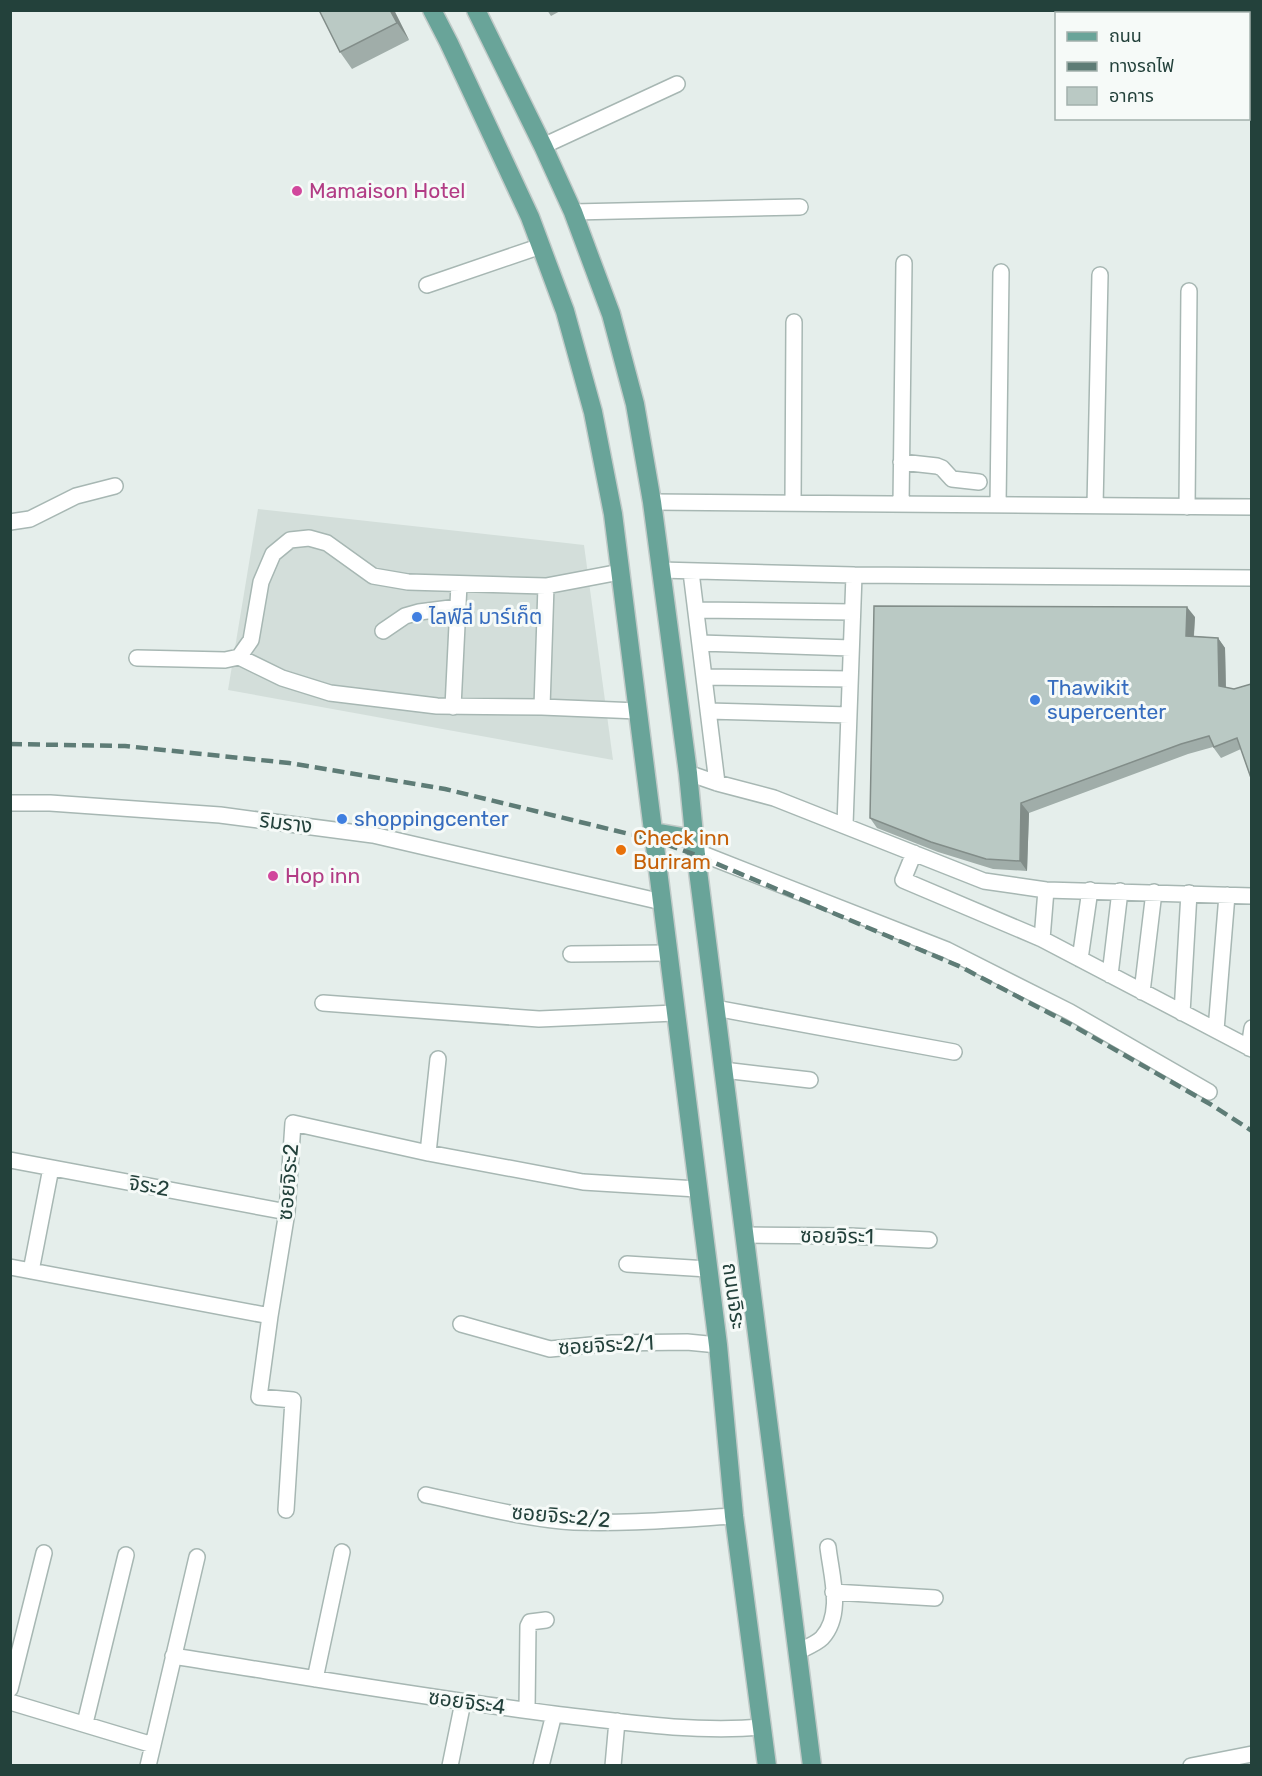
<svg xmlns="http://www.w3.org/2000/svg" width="1262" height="1776" font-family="Rubik,'Noto Sans Thai',sans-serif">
<rect width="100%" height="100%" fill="#e5eeeb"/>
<path fill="#d3deda" d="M258 509 584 545 613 760 228 690Z"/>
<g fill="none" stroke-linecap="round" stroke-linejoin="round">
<g stroke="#a7b7b3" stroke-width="18">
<path id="minor" d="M1248 10 1252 11
M543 146 677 84
M573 212 800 207
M427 285 541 246
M901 462 937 466 942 468 952 479 979 482
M652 502 1252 507
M793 503 794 322
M901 504 904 263
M998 505 1001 272
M1095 506 1100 275
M1187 507 1189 291
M10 522 30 519 76 496 115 486
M660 570 854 575 1252 578
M691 572 717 783
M696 610 852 612
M383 631 405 616 419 612 458 607
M700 643 851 648
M239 657 282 678 330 693 437 706 542 707 638 711
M137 658 225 660 239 657 251 640 261 582 273 554 290 540 309 538 327 543 373 576 408 582 546 586 620 572
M704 677 850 679
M453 707 459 584
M542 707 546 586
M708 711 849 715
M688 773 717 783 774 798 984 881 1046 890 1252 896
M10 803H50L220 815 373 835 662 902
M845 825 854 575
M695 851 947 950 1070 1012 1209 1092
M914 853 903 880 1042 939 1252 1049
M1042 939 1046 890
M571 954 668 953
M1080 959 1090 890
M1110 975 1120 891
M1142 992 1154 892
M323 1003 539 1019 675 1013
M715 1008 954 1052
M1182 1013 1189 893
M1216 1030 1227 895
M1249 1048 1252 1028
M723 1070 810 1080
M428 1153 438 1059
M10 1160 287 1212
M744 1235 850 1236 929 1240
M627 1264 708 1269
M10 1267 270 1316 287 1212 293 1123 428 1153 583 1182 697 1189
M31 1271 51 1168
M270 1316 259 1397 293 1400 286 1510
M461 1324 550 1349 612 1343 687 1342 718 1345
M426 1495C474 1505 525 1519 574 1522 627 1524 681 1519 734 1516
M833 1592 935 1598
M797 1652C805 1648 816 1644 822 1638 844 1614 831 1575 828 1547
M173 1656C300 1676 427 1698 554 1714 623 1722 694 1733 762 1727
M315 1679 342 1552
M10 1689 44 1553
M10 1702 153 1745
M527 1710 528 1626 530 1622 546 1620
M85 1723 126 1555
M148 1766 197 1557
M450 1766 463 1702
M541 1766 554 1714
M613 1766 617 1721
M1191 1766 1252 1754"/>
</g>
<g stroke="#c1cac8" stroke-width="21">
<path id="major" d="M432 10 449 43 530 217 565 311 593 412 613 514 718 1345 734 1516 767 1766
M476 10 543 146 573 212 611 314 635 404 652 502 688 773 696 855 812 1766
M654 832 694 839"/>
</g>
<use href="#minor" stroke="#fff" stroke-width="15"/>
<use href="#major" stroke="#69a499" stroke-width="18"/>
<path stroke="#5e7c76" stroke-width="4.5" stroke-dasharray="12 6" stroke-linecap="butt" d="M10 744 125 746 289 763 445 789 654 840 696 855 961 967 1070 1024 1210 1104 1252 1131"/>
</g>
<path fill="#a0ada9" d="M394 10 409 40 352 69 340 52Z
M547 10H562L551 16Z
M1195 617 1194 636 1218 638 1225 648 1226 687 1234 689 1251 684V779L1241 749 1221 758 1213 747 1188 754 1029 813 1027 871 993 869 938 852 877 828 870 818Z"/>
<path fill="#828d89" d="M390 10H394L409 40 397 23Z
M1187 607 1195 617 1193 646 1186 636Z
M1218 638 1225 648 1226 696 1219 686Z
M1021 803 1029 813 1027 871 1020 861Z"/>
<path fill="#bac9c4" stroke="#828d89" stroke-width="1.5" d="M319 10H390L397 23 340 52Z
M874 606 1187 607 1186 636 1218 638 1219 686 1234 689 1251 684V778L1237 738 1214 747 1209 736 1181 744 1021 803 1020 861 986 859 931 842 870 818Z"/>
<g fill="#d1479c" stroke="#f6faf8" stroke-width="2">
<circle cx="297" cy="191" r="6"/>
<circle cx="273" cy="876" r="6"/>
</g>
<g fill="#3f7fe0" stroke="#f6faf8" stroke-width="2">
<circle cx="417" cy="617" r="6"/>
<circle cx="1035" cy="700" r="6"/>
<circle cx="342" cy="819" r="6"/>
</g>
<circle fill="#e8710a" stroke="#f6faf8" stroke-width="2" cx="621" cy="850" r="6"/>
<g text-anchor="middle" stroke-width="6" stroke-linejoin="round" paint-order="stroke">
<g font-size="21" fill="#b23c85" stroke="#f6faf8" text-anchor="start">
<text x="309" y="198">Mamaison Hotel</text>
<text x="285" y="883">Hop inn</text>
</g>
<g font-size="21" fill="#366cbe" stroke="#f6faf8" text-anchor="start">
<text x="429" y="624">ไลฟ์ลี่ มาร์เก็ต</text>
<text x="1047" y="695">Thawikit<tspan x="1047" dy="24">supercenter</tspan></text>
<text x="354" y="826">shoppingcenter</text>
</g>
<g font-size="21" fill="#23413b" stroke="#f6faf8">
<text transform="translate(286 823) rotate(7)" y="7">ริมราง</text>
<text transform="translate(288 1182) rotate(-85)" y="7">ซอยจิระ2</text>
<text transform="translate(149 1186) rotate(10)" y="7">จิระ2</text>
<text transform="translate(837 1236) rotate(1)" y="7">ซอยจิระ1</text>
<text transform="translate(734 1296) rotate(82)" y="7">ถนนจิระ</text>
<text transform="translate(606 1345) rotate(-3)" y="7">ซอยจิระ2/1</text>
<text transform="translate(561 1516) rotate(5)" y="7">ซอยจิระ2/2</text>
<text transform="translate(467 1702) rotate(8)" y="7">ซอยจิระ4</text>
</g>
<g font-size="21" fill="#c56008" stroke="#f6faf8" text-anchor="start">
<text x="633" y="845">Check inn<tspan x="633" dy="24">Buriram</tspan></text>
</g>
</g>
<rect width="1262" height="1776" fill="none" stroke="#23413b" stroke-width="24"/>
<rect x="1055" y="12" width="195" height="108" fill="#f6faf8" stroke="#a2b0ac" stroke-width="1.5"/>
<rect x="1067" y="32" width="30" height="9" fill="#69a499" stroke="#a2b0ac" stroke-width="1.5"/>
<text x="1109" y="42" font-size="18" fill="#23413b">ถนน</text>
<rect x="1067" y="62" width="30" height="9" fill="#5e7c76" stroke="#a2b0ac" stroke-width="1.5"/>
<text x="1109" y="72" font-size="18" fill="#23413b">ทางรถไฟ</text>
<rect x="1067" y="87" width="30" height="18" fill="#bac9c4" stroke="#a2b0ac" stroke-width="1.5"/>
<text x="1109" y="102" font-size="18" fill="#23413b">อาคาร</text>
</svg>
